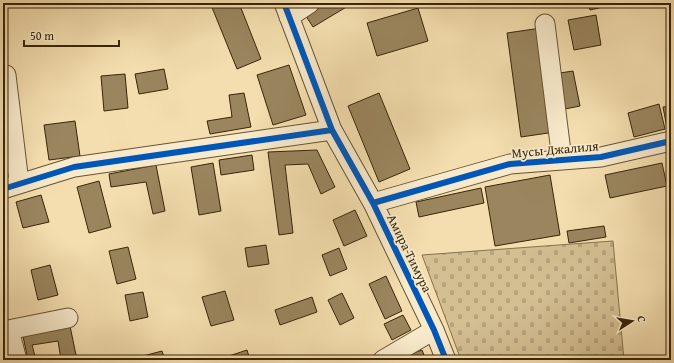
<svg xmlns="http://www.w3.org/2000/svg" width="674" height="363" font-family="'Gentium Book Plus',serif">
<defs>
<pattern id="cemetery-stones" width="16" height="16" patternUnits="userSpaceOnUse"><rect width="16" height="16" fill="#d4bf92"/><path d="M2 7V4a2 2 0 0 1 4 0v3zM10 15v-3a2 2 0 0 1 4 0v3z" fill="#b7a47c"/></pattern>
</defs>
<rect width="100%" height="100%" fill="#f4deaf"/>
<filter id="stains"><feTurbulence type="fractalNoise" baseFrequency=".005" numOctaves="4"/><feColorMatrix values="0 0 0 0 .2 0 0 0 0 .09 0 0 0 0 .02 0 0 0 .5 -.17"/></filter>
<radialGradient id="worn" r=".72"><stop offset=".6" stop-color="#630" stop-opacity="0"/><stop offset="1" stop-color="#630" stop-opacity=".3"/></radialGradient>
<path fill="url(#cemetery-stones)" stroke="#86724c" d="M613 241 624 360H461L422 255Z"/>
<path fill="#9a855e" stroke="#392507" d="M216 3H239L261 59 237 69 211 5Z
M314 3H353L313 27 302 10Z
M588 3H611L612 5 590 10Z
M418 8 428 41 377 56 367 23Z
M596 15 601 45 574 50 568 20Z
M541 28 555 132 521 137 507 33Z
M289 65 306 115 273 125 257 75Z
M164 69 168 89 139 94 135 74Z
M573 71 580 106 560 110 553 74Z
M125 74 128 108 104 111 101 76Z
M244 93 251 127 210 134 207 121 232 117 229 95Z
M379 93 410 169 379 182 348 106Z
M659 104 665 129 634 137 628 113Z
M671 106V127L667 128 663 107Z
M75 121 80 156 49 160 44 125Z
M3 140 8 166 3 167Z
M317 150 335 187 321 194 308 164 285 165 293 233 279 235 268 152Z
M252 155 254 170 221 175 219 160Z
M213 163 221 211 199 215 191 167Z
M662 163 667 186 610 198 605 175Z
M156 165 165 211 153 214 146 182 111 187 109 174Z
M550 175 560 235 495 246 485 187Z
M99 181 111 227 89 233 77 187Z
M481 188 484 203 419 217 416 202Z
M41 195 49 222 23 228 16 202Z
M355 210 367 236 344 246 333 220Z
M604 226 606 237 569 243 567 231Z
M266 245 269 264 248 267 245 248Z
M128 247 136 279 117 284 109 251Z
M339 248 347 269 330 276 322 255Z
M50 265 58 295 38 300 31 270Z
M386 276 402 311 385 319 369 284Z
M225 291 234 320 211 326 202 297Z
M143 292 148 317 130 321 125 295Z
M342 293 354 318 340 325 328 300Z
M312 297 317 312 280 325 275 310Z
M671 312V360H667Z
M403 315 411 330 392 340 384 324Z
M70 326 77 360H61L58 341 32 345 36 360H28L23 336Z
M247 350 250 360H231L229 356Z
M422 350 426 360H407L405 356Z
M162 351 165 360H128Z"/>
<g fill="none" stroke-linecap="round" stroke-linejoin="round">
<g stroke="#685331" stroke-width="21">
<path id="minor" d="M284 3 332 130 373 203 434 330 446 360
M289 17 310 3
M545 24 562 160
M6 75 19 183
M3 189 74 167 332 130
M373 203 510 164 601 157 671 141
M9 330 17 360
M3 331 68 318
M383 360 434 330"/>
</g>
<use href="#minor" stroke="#f8eacb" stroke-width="19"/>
<g stroke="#f8eacb" stroke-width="8">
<path id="cycleway" d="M284 3 332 130 373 203 434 330 446 360
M3 189 74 167 332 130
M373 203 510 164 601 157 671 141"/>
</g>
<use href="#cycleway" stroke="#0057b8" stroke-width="6"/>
</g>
<g text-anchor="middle" stroke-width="3.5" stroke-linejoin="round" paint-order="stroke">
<g font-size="13" fill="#392507" stroke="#f8eacb">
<text transform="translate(555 149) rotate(-5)" y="5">Мусы Джалиля</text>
<text transform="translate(410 253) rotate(64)" y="5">Амира Тимура</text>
</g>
</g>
<rect width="674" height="363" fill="none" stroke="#f4deaf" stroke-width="16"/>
<rect x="4" y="4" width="666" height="355" fill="none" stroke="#392507" stroke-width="2"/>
<rect x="8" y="8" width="658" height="347" fill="none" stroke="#392507"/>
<g transform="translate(632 321) rotate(78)" stroke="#f8eacb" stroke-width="3" paint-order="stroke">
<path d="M0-3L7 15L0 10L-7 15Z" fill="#392507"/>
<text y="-6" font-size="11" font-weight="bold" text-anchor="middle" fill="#392507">С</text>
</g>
<path d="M24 40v6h95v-6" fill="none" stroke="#392507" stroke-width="2"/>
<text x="30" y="40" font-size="12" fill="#392507" stroke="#f8eacb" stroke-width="3" paint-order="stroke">50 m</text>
<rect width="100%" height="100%" filter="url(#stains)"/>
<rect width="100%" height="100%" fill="url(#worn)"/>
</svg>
